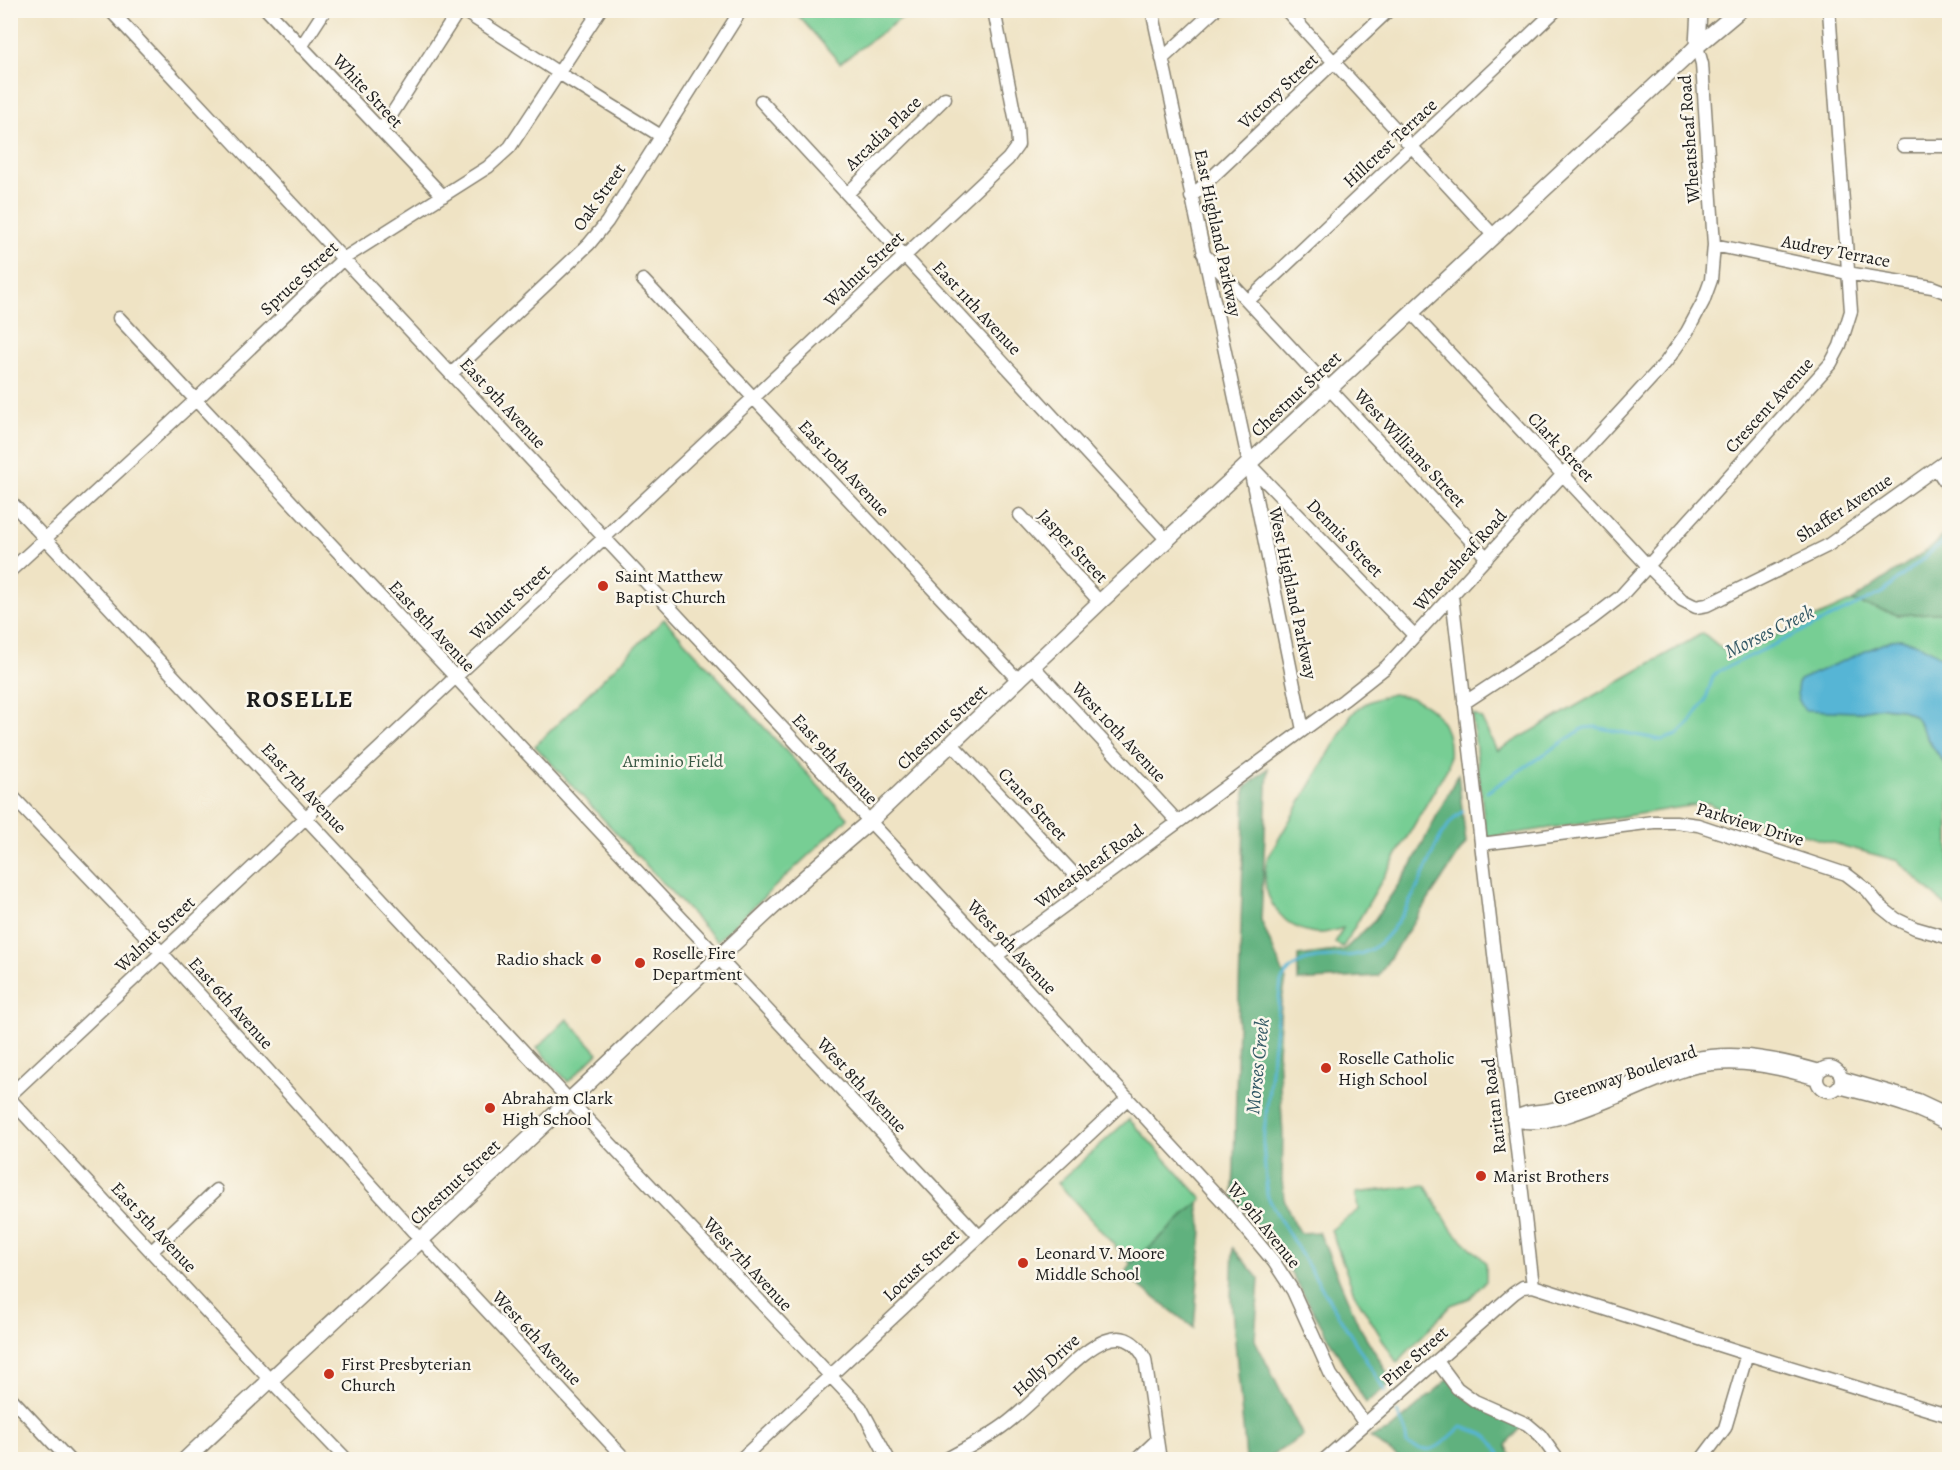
<svg xmlns="http://www.w3.org/2000/svg" width="1960" height="1470" font-family="Alegreya,serif">
<rect width="100%" height="100%" fill="#fbf7ec"/>
<filter id="ink" filterUnits="userSpaceOnUse"><feTurbulence type="fractalNoise" baseFrequency=".0167" numOctaves="2"/><feDisplacementMap in="SourceGraphic" scale="12" xChannelSelector="R" yChannelSelector="G"/><feConvolveMatrix kernelMatrix="1 2 1 2 8 2 1 2 1" color-interpolation-filters="sRGB"/></filter>
<filter id="wash" filterUnits="userSpaceOnUse"><feTurbulence type="fractalNoise" baseFrequency=".008" numOctaves="4" result="noise"/><feDisplacementMap in="SourceGraphic" scale="24" xChannelSelector="R" yChannelSelector="G"/><feGaussianBlur stdDeviation="1.35" result="paint"/><feColorMatrix in="noise" values="0 0 0 0 0 0 0 0 0 0 0 0 0 0 0 0 0 1.4 0 .05"/><feComposite in="paint" operator="in"/></filter>
<g filter="url(#wash)">
<rect width="100%" height="100%" fill="#efe3c4"/>
<path fill="#77ce94" stroke="#4a7558" stroke-width="1.5" d="M794 11H911L840 63Z
M1852 601 1898 615 1949 612V664L1944 658 1856 712 1882 707 1901 709 1916 717 1928 740 1949 770V909L1898 861 1731 815 1708 803 1486 838 1472 714 1481 718 1497 751 1703 633 1731 656Z
M664 619 848 818 717 941 535 746Z
M1393 694C1434 699 1455 726 1448 767L1343 947 1335 943 1343 928C1333 931 1321 935 1310 932 1286 928 1265 903 1265 878 1264 872 1266 865 1267 859L1352 714C1364 702 1376 698 1393 694Z
M567 1019 598 1053 568 1082 537 1048Z
M1129 1119 1202 1199 1131 1264 1058 1183Z
M1425 1185 1452 1230 1486 1262V1281L1470 1298 1451 1305 1397 1363 1354 1293 1331 1230 1358 1210 1356 1193Z"/>
<path fill="#61b17e" stroke="#3e664d" stroke-width="1.5" d="M1949 529V612L1898 615 1852 601 1934 545Z
M1268 768 1261 920 1286 980 1281 1004 1278 1053 1283 1135 1282 1179 1284 1199 1294 1224 1300 1233 1319 1232 1359 1326 1393 1382 1366 1403 1290 1271 1233 1196 1245 788Z
M1458 774 1466 843 1378 976 1298 981V956L1344 950 1373 922 1411 866Z
M1198 1203 1202 1230 1194 1328 1125 1275 1131 1264Z
M1233 1248 1259 1279 1255 1340 1303 1436 1266 1459H1246L1231 1298Z
M1451 1377 1465 1394 1526 1422 1506 1445 1513 1459H1400L1370 1437 1390 1430Z"/>
<path fill="#57b5d5" stroke="#3a6878" stroke-width="1.5" d="M1901 639C1918 643 1936 651 1949 664V770L1928 740 1916 717 1901 709 1882 707 1856 712 1805 710C1797 700 1795 693 1799 680L1891 640Z"/>
<g fill="none" stroke-linecap="round" stroke-linejoin="round">
<path stroke="#57b5d5" stroke-width="3" d="M1487 792 1584 728 1595 727 1662 740 1677 735 1690 723 1705 701 1713 677 1719 671 1882 593 1950 536
M1385 1391 1279 1218 1267 1195 1263 1142 1281 982C1301 942 1348 968 1376 946 1394 932 1408 906 1418 886 1432 859 1437 830 1463 811
M1397 1412 1405 1430 1407 1444C1433 1458 1442 1444 1461 1427 1483 1432 1494 1436 1501 1460"/>
</g>
</g>
<g filter="url(#ink)">
<g fill="none" stroke-linecap="round" stroke-linejoin="round">
<g stroke="#868070" stroke-width="15">
<path id="minor" d="M110 10 996 956 1227 1206 1274 1262 1293 1291 1331 1375 1365 1424
M267 10 443 196
M462 10 562 75 661 136
M1152 10 1249 464 1303 730
M1286 10 1494 236
M301 47 325 10
M1162 59 1215 10
M761 101 1167 540
M381 131 459 10
M1903 146H1950
M847 194 945 98
M1191 197 1389 10
M1714 245 1847 273 1932 287 1950 294
M1203 253 1487 558
M643 280 1019 681
M1248 301 1556 10
M1411 312 1648 566 1682 600 1696 607 1707 605 1827 546 1950 458
M119 318 979 1236
M451 374 589 244 607 222 741 10
M1249 464 1415 636
M1936 468 1950 489
M10 501 570 1101 861 1408 889 1460
M1020 515 1100 602
M10 571 199 397 343 259 488 167 510 147 600 10
M1452 596 1533 1286
M1034 667 1178 822
M1464 703 1590 620 1620 597 1831 363 1840 346 1851 311 1829 10
M952 744 1088 889
M10 794 162 953 421 1240 626 1460
M1481 844 1654 822H1676L1698 825 1846 874 1867 890 1881 907 1896 919 1915 928 1950 938
M996 956 1344 700 1386 667 1666 362 1687 332 1703 302 1711 280 1714 245 1702 64 1697 46
M1817 1079a12 12 0 1 1 24 0a12 12 0 1 1-24 0Z
M1842 1078 1918 1100 1950 1115
M1817 1079C1777 1067 1737 1058 1695 1067 1653 1076 1552 1137 1513 1119 1524 1111 1535 1112 1548 1110 1561 1107 1575 1104 1588 1100 1612 1093 1632 1080 1655 1071 1713 1046 1761 1054 1820 1071
M1839 1087C1876 1097 1917 1105 1950 1127
M10 1095 1008 159 1018 145 1017 127 994 10
M10 1099 271 1381 347 1460
M152 1251 216 1190
M1437 1361 1457 1388 1475 1401 1527 1424 1540 1435 1558 1460
M10 1397 69 1460
M740 1460 1128 1098
M945 1460C968 1447 992 1436 1012 1419 1029 1405 1044 1390 1060 1375 1083 1354 1122 1313 1145 1359L1160 1460
M1136 1460 1156 1441
M1324 1460 1514 1293 1523 1287 1533 1286 1747 1354 1950 1416
M1701 1460 1725 1428 1747 1354"/>
</g>
<g stroke="#868070" stroke-width="18">
<path id="tertiary" d="M1697 46 1740 10
M185 1460C313 1339 443 1221 570 1100 669 1007 765 909 869 822L1100 602 1686 57 1697 46 1699 10"/>
</g>
<use href="#minor" stroke="#fff" stroke-width="12"/>
<use href="#tertiary" stroke="#fff" stroke-width="15"/>
</g>
</g>
<g fill="#c8321e" stroke="#fbf7ec" stroke-width="2">
<circle cx="603" cy="586" r="6"/>
<circle cx="596" cy="959" r="6"/>
<circle cx="640" cy="963" r="6"/>
<circle cx="1326" cy="1068" r="6"/>
<circle cx="490" cy="1108" r="6"/>
<circle cx="1481" cy="1176" r="6"/>
<circle cx="1023" cy="1263" r="6"/>
<circle cx="329" cy="1374" r="6"/>
</g>
<g text-anchor="middle" stroke-width="5" stroke-linejoin="round" paint-order="stroke">
<g font-size="18" fill="#1c1c1c" stroke="#fbf7ec">
<text transform="translate(368 91) rotate(47)" y="6">White Street</text>
<text transform="translate(1278 91) rotate(-43)" y="6">Victory Street</text>
<text transform="translate(883 133) rotate(-44)" y="6">Arcadia Place</text>
<text transform="translate(1689 139) rotate(-94)" y="6">Wheatsheaf Road</text>
<text transform="translate(1390 143) rotate(-43)" y="6">Hillcrest Terrace</text>
<text transform="translate(599 197) rotate(-55)" y="6">Oak Street</text>
<text transform="translate(1218 233) rotate(78)" y="6">East Highland Parkway</text>
<text transform="translate(1836 251) rotate(11)" y="6">Audrey Terrace</text>
<text transform="translate(864 269) rotate(-43)" y="6">Walnut Street</text>
<text transform="translate(299 278) rotate(-43)" y="6">Spruce Street</text>
<text transform="translate(977 308) rotate(47)" y="6">East 11th Avenue</text>
<text transform="translate(1296 394) rotate(-43)" y="6">Chestnut Street</text>
<text transform="translate(503 403) rotate(47)" y="6">East 9th Avenue</text>
<text transform="translate(1769 405) rotate(-48)" y="6">Crescent Avenue</text>
<text transform="translate(1561 447) rotate(47)" y="6">Clark Street</text>
<text transform="translate(1410 448) rotate(47)" y="6">West Williams Street</text>
<text transform="translate(844 468) rotate(47)" y="6">East 10th Avenue</text>
<text transform="translate(1844 508) rotate(-33)" y="6">Shaffer Avenue</text>
<text transform="translate(1345 538) rotate(46)" y="6">Dennis Street</text>
<text transform="translate(1073 546) rotate(47)" y="6">Jasper Street</text>
<text transform="translate(1460 560) rotate(-48)" y="6">Wheatsheaf Road</text>
<text transform="translate(1293 593) rotate(78)" y="6">West Highland Parkway</text>
<text transform="translate(510 602) rotate(-43)" y="6">Walnut Street</text>
<text transform="translate(432 626) rotate(47)" y="6">East 8th Avenue</text>
<text transform="translate(942 727) rotate(-43)" y="6">Chestnut Street</text>
<text transform="translate(1119 732) rotate(47)" y="6">West 10th Avenue</text>
<text transform="translate(835 759) rotate(47)" y="6">East 9th Avenue</text>
<text transform="translate(304 788) rotate(47)" y="6">East 7th Avenue</text>
<text transform="translate(1033 804) rotate(47)" y="6">Crane Street</text>
<text transform="translate(1750 824) rotate(17)" y="6">Parkview Drive</text>
<text transform="translate(1089 866) rotate(-36)" y="6">Wheatsheaf Road</text>
<text transform="translate(155 934) rotate(-43)" y="6">Walnut Street</text>
<text transform="translate(1012 947) rotate(47)" y="6">West 9th Avenue</text>
<text transform="translate(231 1003) rotate(48)" y="6">East 6th Avenue</text>
<text transform="translate(1625 1075) rotate(-19)" y="6">Greenway Boulevard</text>
<text transform="translate(862 1085) rotate(47)" y="6">West 8th Avenue</text>
<text transform="translate(1494 1106) rotate(-97)" y="6">Raritan Road</text>
<text transform="translate(455 1182) rotate(-43)" y="6">Chestnut Street</text>
<text transform="translate(1264 1225) rotate(51)" y="6">W. 9th Avenue</text>
<text transform="translate(154 1227) rotate(47)" y="6">East 5th Avenue</text>
<text transform="translate(748 1264) rotate(47)" y="6">West 7th Avenue</text>
<text transform="translate(921 1265) rotate(-43)" y="6">Locust Street</text>
<text transform="translate(537 1338) rotate(47)" y="6">West 6th Avenue</text>
<text transform="translate(1415 1356) rotate(-41)" y="6">Pine Street</text>
<text transform="translate(1046 1365) rotate(-42)" y="6">Holly Drive</text>
</g>
<g font-size="18" fill="#1c1c1c" stroke="#fbf7ec" text-anchor="start">
<text x="615" y="582">Saint Matthew<tspan x="615" dy="21">Baptist Church</tspan></text>
<text x="652" y="959">Roselle Fire<tspan x="652" dy="21">Department</tspan></text>
<text x="584" y="965" text-anchor="end">Radio shack</text>
<text x="1338" y="1064">Roselle Catholic<tspan x="1338" dy="21">High School</tspan></text>
<text x="502" y="1104">Abraham Clark<tspan x="502" dy="21">High School</tspan></text>
<text x="1493" y="1182">Marist Brothers</text>
<text x="1035" y="1259">Leonard V. Moore<tspan x="1035" dy="21">Middle School</tspan></text>
<text x="341" y="1370">First Presbyterian<tspan x="341" dy="21">Church</tspan></text>
</g>
<g font-size="18" fill="#3c5a46" stroke="#fbf7ec">
<text x="673" y="767">Arminio Field</text>
</g>
<g font-size="20" font-style="italic" fill="#345966" stroke="#fbf7ec">
<text transform="translate(1769 631) rotate(-26)" y="7">Morses Creek</text>
<text transform="translate(1257 1066) rotate(-84)" y="7">Morses Creek</text>
</g>
<g font-size="24" font-weight="bold" letter-spacing="1.5" fill="#1c1c1c" stroke="#fbf7ec">
<text x="300" y="707">ROSELLE</text>
</g>
</g>
<rect width="1960" height="1470" fill="none" stroke="#fbf7ec" stroke-width="36"/>
</svg>
